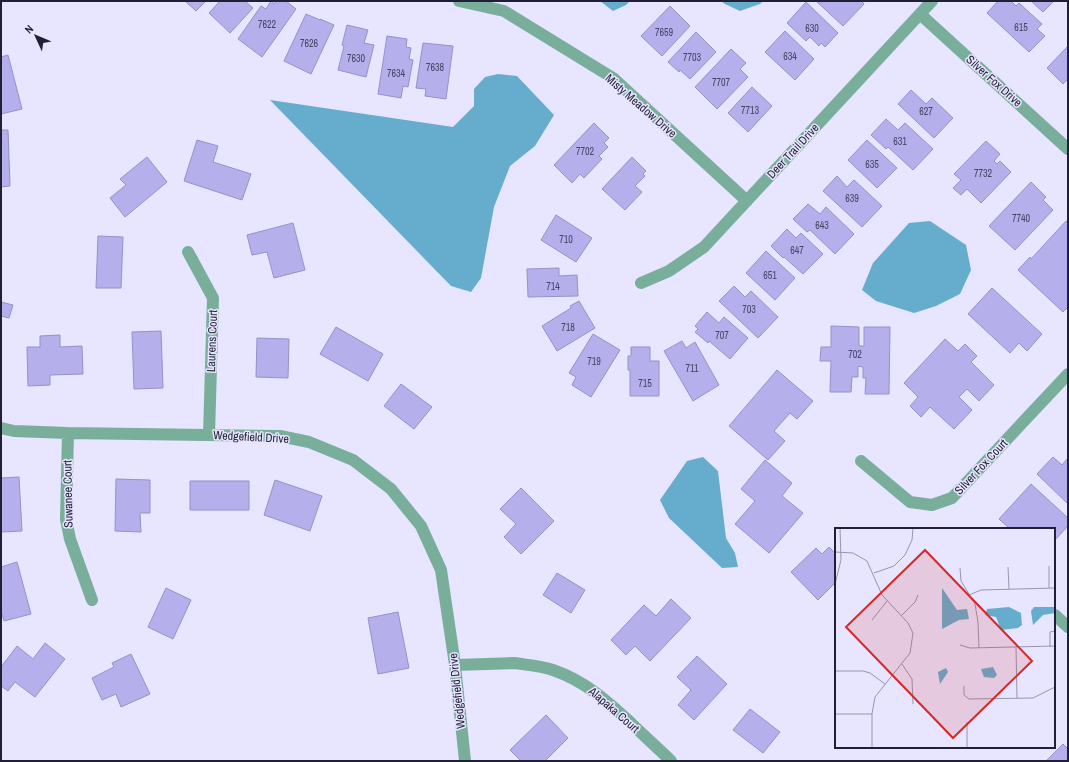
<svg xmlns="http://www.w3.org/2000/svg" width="1069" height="762" font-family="'Archivo Narrow',sans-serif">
<rect width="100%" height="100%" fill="#e7e5ff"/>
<path fill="#66adcd" d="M600 1H630L626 5 613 11Z
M721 1H763L760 4 740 11 725 4Z
M498 74 517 76 554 115 535 146 510 166 494 207 481 278 471 292 451 286 270 100 453 127 474 106V89L485 77Z
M930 221 966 245 971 270 960 294 936 306 914 313 876 301 862 290 873 263 909 223Z
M703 457 718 471 726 538 735 553 738 567 722 568 669 518 660 500 687 461Z"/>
<path fill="#b5b0ec" stroke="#9690cb" d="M185 1H206L196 11Z
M220 1H248L246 2 253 8 230 33 209 13Z
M271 1 274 4 276 1H286L296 9 262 57 238 39 261 6 266 9Z
M816 1H861L864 4 843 26Z
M998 1H1005L1007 2 1008 1H1011L1016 6 1019 3 1042 24 1037 29 1045 36 1029 52 987 13Z
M1031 1H1054L1043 12Z
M806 2 838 33 825 47 821 43 819 46 810 37 806 41 787 23Z
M670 6 690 26 662 56 641 36Z
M306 14 320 20V19L334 25 311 74 284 61Z
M347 25 368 30 364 43 374 45 366 77 338 70 344 46 342 45Z
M785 31 814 59 795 80 765 52Z
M696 32 716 52 690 79 680 70 679 72 668 62Z
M387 36 407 39 406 47 411 48 409 59 413 60 408 87 403 86 401 98 378 94Z
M423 43 453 46 446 99 425 96 426 89 416 88Z
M1068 46V79L1063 84 1047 68Z
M731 49 746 63 740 69 748 77 717 109 695 87Z
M8 55 22 109 1 114V57Z
M752 87 772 106 748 132 728 113Z
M911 90 926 104 932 98 953 118 934 138 898 104Z
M886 119 898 130 905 123 933 149 913 170 888 147 886 149 871 135Z
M594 123 609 138 604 143 608 147 599 156 602 159 584 178 580 174 572 183 554 165Z
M1 130H8L10 186 1 187Z
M197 140 218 146 213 162 251 174 242 200 184 181Z
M867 140 897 168 877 188 848 160Z
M986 141 1000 154 994 161 997 164 1000 161 1011 172 981 203 967 189 961 195 953 188 961 180 954 174Z
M147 157 167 182 125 217 110 198 126 185 120 179Z
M632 157 646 171 643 174 645 176 635 186 642 192 625 210 602 189Z
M837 176 847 187 854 180 882 206 862 227 823 191Z
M1031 182 1046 197 1043 200 1053 210 1015 250 989 226Z
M808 204 820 214 826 207 854 234 835 254 810 230 807 232 793 219Z
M556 215 592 238 576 262 541 240Z
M1066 221 1068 222V307L1063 312 1018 270 1030 257 1031 259Z
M293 223 305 270 274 278 267 252 252 255 247 235Z
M787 229 796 238 801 233 823 254 803 274 784 257 783 258 771 246Z
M98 236 123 237 121 288H96Z
M766 251 795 278 775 300 746 273Z
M559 268V276L577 275 578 296 528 297 527 269Z
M734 286 745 297 751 291 778 317 758 338 719 301Z
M992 288 1042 334 1027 351 1019 343 1010 353 968 314Z
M579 301 595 328 557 351 542 326 571 308 570 306Z
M1 302 13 305 9 318 1 316Z
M707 312 719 323 724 317 748 338 730 359 709 341 708 343 695 332 698 329 695 326Z
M831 326 859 327V346H864V327H890L889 394H865L866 378H863V367L858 366V377H852L851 392H830L831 361H820L821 347H831Z
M336 327 383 354 368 381 320 354Z
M161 331 163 388 134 389 132 332Z
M593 334 620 350 591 397 572 385 576 377 569 373Z
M60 335V347L82 346 83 374 50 375V385L28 386 27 347H40V336Z
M257 338 289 339 288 378 256 377Z
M945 339 958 351 965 344 977 356 971 362 994 385 979 401 967 389 959 397 972 410 954 429 930 407 921 417 910 406 918 397 904 383Z
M682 341 686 348 695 342 719 385 693 401 664 351Z
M631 347H650V361H659V396H630V370H628V356H631Z
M777 370 813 401 797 419 790 413 774 431 785 441 768 460 729 426Z
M401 384 432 407 414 429 384 406Z
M1053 457 1062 465 1068 458V504L1037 474Z
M765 460 792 483 782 496 803 513 769 553 735 524 755 501 741 489Z
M19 477 22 531 1 532V478Z
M116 479 150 480V513H140L141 532 115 531Z
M275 480 322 496 310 531 264 515Z
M190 481H249V510H190Z
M1031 484 1068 518V526L1054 541V529H1010L999 519Z
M521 488 554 521 521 554 504 537 516 524 500 509Z
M829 547 834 552 836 551V582L818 600 791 572 816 548 822 554Z
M17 562 31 614 4 621 1 611V567Z
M557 573 585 590 571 613 543 595Z
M166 588 191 600 173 639 148 627Z
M671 599 691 618 650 661 635 646 626 655 611 640 644 605 656 616Z
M398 612 409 668 378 674 368 618Z
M45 643 65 659 35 697 15 682 8 691 1 686V667L17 646 33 659Z
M131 654 150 694 121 707 116 694 102 700 92 678 114 667 112 663Z
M697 656 727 684 694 720 678 705 691 690 677 677Z
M750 709 780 732 763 753 733 730Z
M546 715 568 738 545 761H521L510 750Z
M1063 744 1068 749V761H1046Z"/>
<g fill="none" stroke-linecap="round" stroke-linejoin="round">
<path stroke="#79af9a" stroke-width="12" d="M459 1 504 11 613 78 747 201
M920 14 1068 149
M188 252 213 298 209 435
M641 283 669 271 704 247 932 1
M1 428 14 431 68 433 280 436 309 442 353 460 391 489 421 526 441 570 455 665 465 761
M68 433 66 519 70 539 92 600
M861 461 910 502 932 505 952 498 1068 374
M1055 615 1068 627
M455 665 514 663C527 665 541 666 553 670 585 681 607 701 631 723 644 736 658 748 671 761"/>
</g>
<g text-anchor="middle" stroke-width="3" stroke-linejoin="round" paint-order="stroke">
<g font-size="10" fill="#464364">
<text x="267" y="28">7622</text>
<text x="1021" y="31">615</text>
<text x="812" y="32">630</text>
<text x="664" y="36">7659</text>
<text x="309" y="47">7626</text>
<text x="790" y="60">634</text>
<text x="692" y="61">7703</text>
<text x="356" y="62">7630</text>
<text x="435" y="71">7638</text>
<text x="396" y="77">7634</text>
<text x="721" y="86">7707</text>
<text x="750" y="114">7713</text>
<text x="926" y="115">627</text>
<text x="900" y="145">631</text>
<text x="585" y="155">7702</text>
<text x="872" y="168">635</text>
<text x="983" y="177">7732</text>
<text x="852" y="202">639</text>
<text x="1021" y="222">7740</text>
<text x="822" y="229">643</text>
<text x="566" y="243">710</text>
<text x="797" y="254">647</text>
<text x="770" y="279">651</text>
<text x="553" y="290">714</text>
<text x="749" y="313">703</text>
<text x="568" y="331">718</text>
<text x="722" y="339">707</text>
<text x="855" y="358">702</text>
<text x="594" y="365">719</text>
<text x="692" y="372">711</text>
<text x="645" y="387">715</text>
</g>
<g font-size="12" fill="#211f36" stroke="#e7e5ff">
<text transform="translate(994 81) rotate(42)" y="4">Silver Fox Drive</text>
<text transform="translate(641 106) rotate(41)" y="4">Misty Meadow Drive</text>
<text transform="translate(793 151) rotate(-47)" y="4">Deer Trail Drive</text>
<text transform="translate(212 341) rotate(-88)" y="4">Laurens Court</text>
<text transform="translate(251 437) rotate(3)" y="4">Wedgefield Drive</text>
<text transform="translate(981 467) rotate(-47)" y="4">Silver Fox Court</text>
<text transform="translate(68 494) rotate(-91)" y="4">Suwanee Court</text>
<text transform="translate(457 691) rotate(-96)" y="4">Wedgefield Drive</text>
<text transform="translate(614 710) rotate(41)" y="4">Alapaka Court</text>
</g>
</g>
<g transform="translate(835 528)">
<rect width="220" height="220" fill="#e7e5ff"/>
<path d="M107 60 122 82 132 81 134 91 124 92 107 101ZM174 79 186 85 187 97 183 100 166 102 161 89 150 87 152 81ZM199 79H220V85L208 87 198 97 196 83ZM158 139 162 147 159 150 149 149 146 141ZM111 140 113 144 105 156 103 144Z" fill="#66adcd"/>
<path fill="none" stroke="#9896af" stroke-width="1" d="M0 24 18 25 32 33 47 67 73 95 78 105 75 125 40 169 37 186V220M214 38V60M173 39 174 61M125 40 126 53 140 76 143 94 144 120M39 45 59 38 70 27 77 12 78 0M0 56 6 32 5 0M134 67 146 62 220 60M66 88 80 74 83 67M37 92 52 73M125 117 135 120 220 118M181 119 182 170M215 119V104L220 103M67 136 77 151 78 176M1 143H28L35 145 50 156M129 158V167L134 171 198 170 220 159M0 186H37M132 194V220"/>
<path fill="#d62828" fill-opacity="0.15" stroke="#d62828" stroke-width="2" d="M90 22 197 133 118 210 11 99Z"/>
<rect width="220" height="220" fill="none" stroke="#211f36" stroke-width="2"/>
</g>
<rect width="1069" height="762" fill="none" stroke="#211f36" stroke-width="4"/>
<g transform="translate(36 36) rotate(314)" stroke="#e7e5ff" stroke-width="3" paint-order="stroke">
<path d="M0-3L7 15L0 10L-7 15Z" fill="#211f36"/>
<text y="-6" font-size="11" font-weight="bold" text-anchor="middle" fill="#211f36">N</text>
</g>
</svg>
